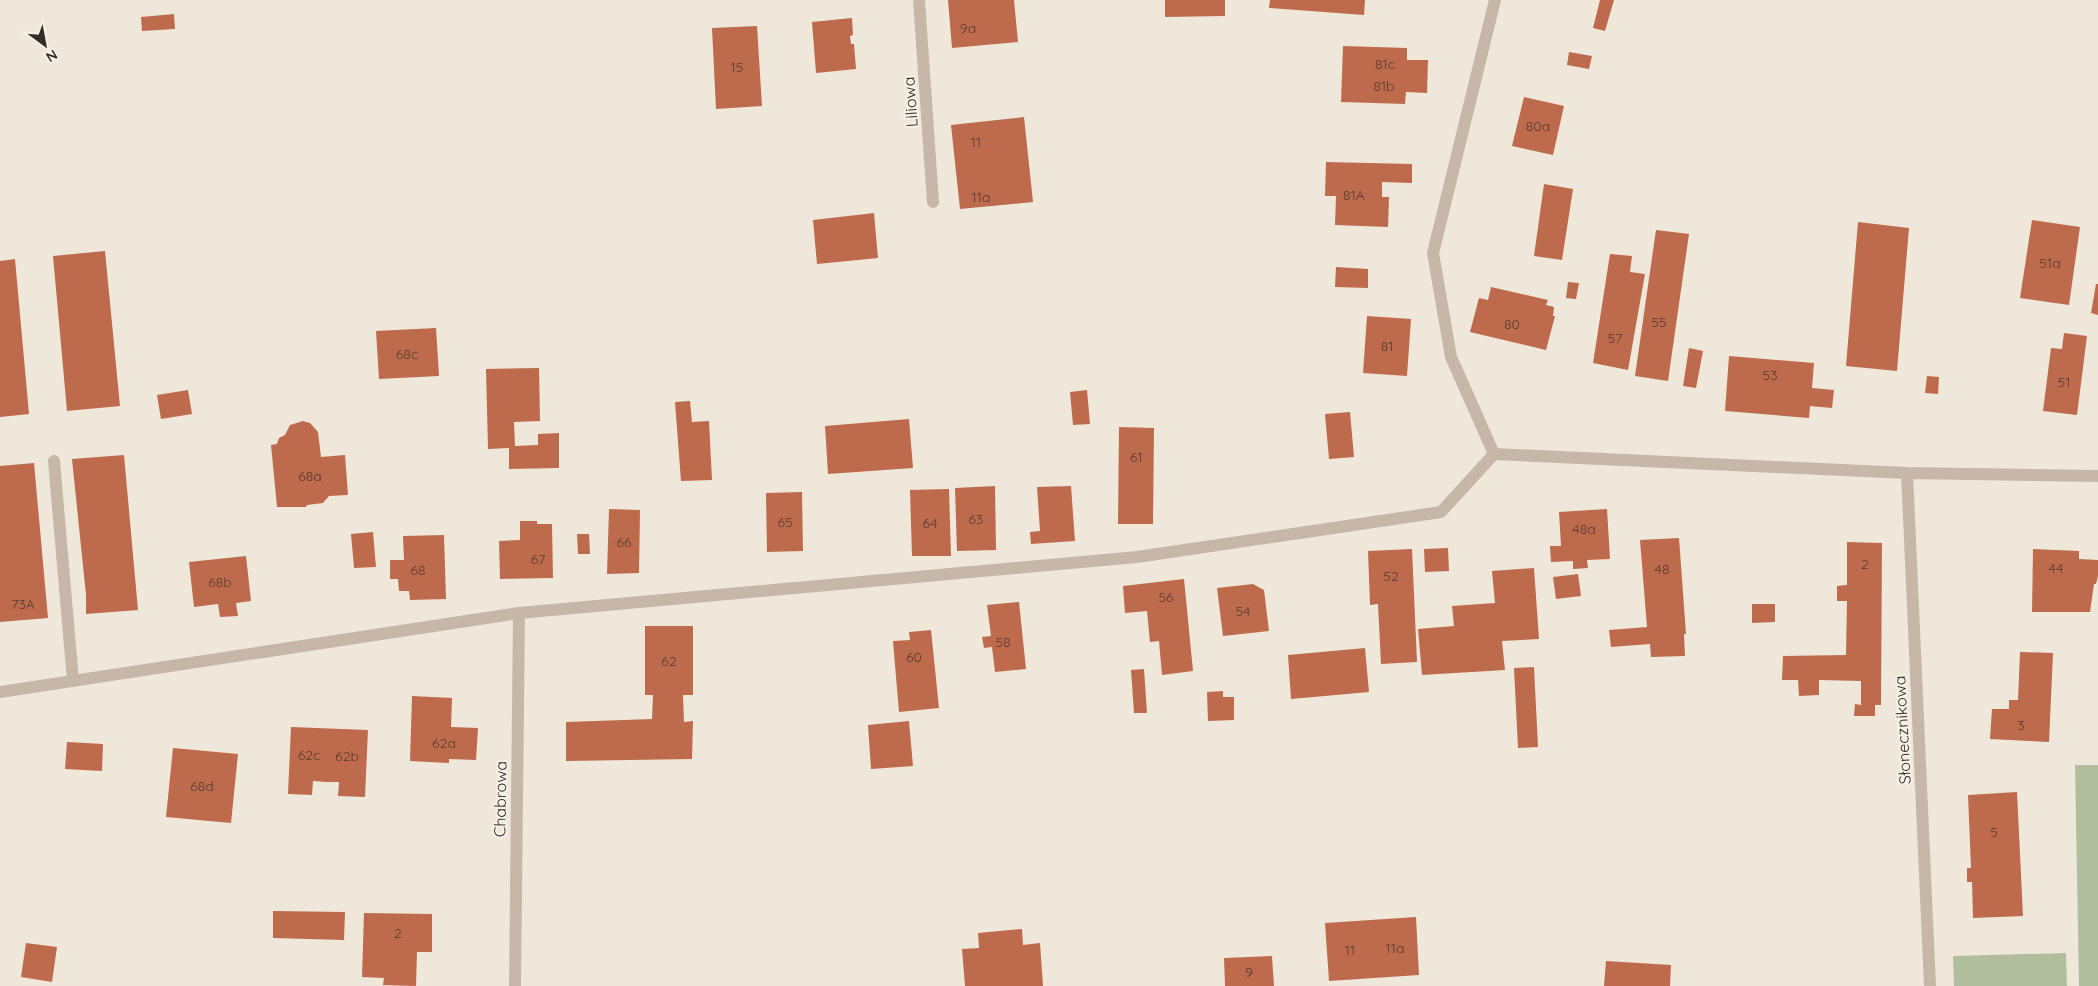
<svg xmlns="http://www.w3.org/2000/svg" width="2098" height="986" font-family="Quicksand,sans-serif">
<rect width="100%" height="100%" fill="#f0e7db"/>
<path fill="#b1be9d" d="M2075 765H2098V986H2079Z
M2066 953 2067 986H1954L1953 956Z"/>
<path fill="#bd6b4c" d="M948 0H1014L1018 42 952 48Z
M1165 0H1225V16L1165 17Z
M1270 0H1365L1364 15 1269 8Z
M1600 0H1614L1605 31 1593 28Z
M174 14 175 29 142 31 141 17Z
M852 18 853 35 850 36 851 44H854L856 69 816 73 812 22Z
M757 26 762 106 716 109 712 28Z
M1343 46 1407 48V60H1428L1427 93 1406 92 1405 104 1341 102Z
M1569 52 1592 56 1589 69 1567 65Z
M1524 97 1564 106 1553 155 1512 146Z
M1024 117 1033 202 960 209 951 125Z
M1326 162 1412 164V183L1382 182V197H1389L1388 227 1335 225 1336 196H1325Z
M1544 184 1573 189 1562 260 1534 256Z
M874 213 878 258 817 264 813 220Z
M2032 220 2080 227 2069 305 2020 298Z
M1858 222 1909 228 1897 371 1846 366Z
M1656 230 1689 234 1668 381 1635 376Z
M105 251 120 406 67 411 53 256Z
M1610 254 1632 256 1630 272 1645 274 1628 370 1593 363Z
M15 259 29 414 0 417V261Z
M1336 267 1368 269V288L1335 287Z
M1568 282 1579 283 1576 299 1566 298Z
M2096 284H2098V315L2091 313Z
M1491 287 1548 300 1546 305 1554 307 1553 316H1555L1546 350 1470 332 1479 298 1488 300Z
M1367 316 1411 319 1407 376 1363 373Z
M436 328 439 376 379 379 376 331Z
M2064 333 2087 336 2077 415 2043 411 2051 348 2062 349Z
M1689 348 1703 351 1696 388 1683 386Z
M1729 356 1814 363 1812 388 1834 390 1832 408 1810 406 1809 418 1725 411Z
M539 368 540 421 514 422 515 446 538 445V434L559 433V468L509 469V448L488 449 486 369Z
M1927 376 1939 377 1938 394 1925 393Z
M188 390 192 414 161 419 157 395Z
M1087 390 1090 424 1073 425 1070 392Z
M690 401 692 422 709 421 712 480 681 481 675 402Z
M1350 412 1354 457 1329 459 1325 414Z
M909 419 913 468 828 474 825 426Z
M303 421 310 423 318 432 321 457 345 455 348 495 329 496 323 503 307 505 306 507H277L271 445 277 444 279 438 285 435 290 425Z
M1119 427 1154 428 1153 524H1118Z
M124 455 138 610 86 614V595L72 459Z
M34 463 48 618 0 622V466Z
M995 486 996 550 957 551 955 488Z
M1071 486 1075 541 1031 544 1030 532 1040 531 1037 487Z
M949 489 951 556H912L910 490Z
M802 492 803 551 767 552 766 493Z
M609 509 640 510 639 573 607 574Z
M1607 509 1610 559 1587 560 1588 568 1573 569V561L1551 562 1550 546H1561L1559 512Z
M520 521H537V524H552L553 578 500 579 499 541 520 540Z
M373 532 376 567 354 568 351 534Z
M577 534H589L590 554H578Z
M444 535 446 599 410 600 409 591H399L398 579H390V560H404L403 536Z
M1679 538 1686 634H1684L1685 656 1651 657 1650 644 1611 647 1609 630 1647 627 1640 540Z
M1847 542 1882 543 1881 705H1875V716H1854L1855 704 1861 705V681L1819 680V695L1799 696 1798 680H1782L1783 656 1846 655 1847 601H1837V586L1847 585Z
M1448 548 1449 571 1425 572 1424 549Z
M1412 549 1417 662 1381 664 1378 604 1370 605 1368 551Z
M2033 549 2079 551V559L2098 560V576L2096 584H2094L2090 612H2032Z
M246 556 251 601 236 603 238 616 220 617 218 604 194 607 189 562Z
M1534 568 1539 639 1502 641 1505 670 1422 675 1418 629 1454 626 1452 606 1495 603 1492 571Z
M1578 574 1581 596 1556 599 1553 577Z
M1184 579 1193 671 1162 675 1159 641 1150 642 1147 611 1125 613 1123 586Z
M1253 584 1264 590 1269 631 1223 636 1217 588Z
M1019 602 1026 669 995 672 992 647 984 648 982 637 991 636 987 605Z
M1752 604H1775V622L1752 623Z
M645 626H693V695H683L684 722 693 721 692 759 566 761V722L652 719 653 695H645Z
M931 630 939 708 899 712 893 641 910 640 909 632Z
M1365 648 1369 692 1291 699 1288 655Z
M2020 652 2053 653 2049 742 1990 739 1992 709H2009V700H2018Z
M1534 667 1538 747 1518 748 1514 668Z
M1144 669 1147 713H1134L1131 670Z
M1223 691V697H1234V720L1208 721 1207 692Z
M412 696 452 698 451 727 478 728 476 760 449 759V763L410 761Z
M909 721 913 766 871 769 868 725Z
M291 727 368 730 365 797 338 796 339 782H327L313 781 312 795 288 794Z
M67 742 103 744 102 771 65 769Z
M173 748 238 754 231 823 166 817Z
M2017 792 2023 916 1973 918 1972 882H1967V868H1971L1968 795Z
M273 911 345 912 344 940 273 938Z
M364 913 432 914V952H417L416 986 383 985 384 978 362 977Z
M1416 917 1419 975 1329 981 1325 923Z
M1022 929 1023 945 1040 943 1043 986H965L962 949 979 948 978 933Z
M26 943 57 947 52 982 21 977Z
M1272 956 1274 986H1225L1224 958Z
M1606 961 1671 965 1670 986H1604Z"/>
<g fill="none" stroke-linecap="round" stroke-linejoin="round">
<path stroke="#c7b7a8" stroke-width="12" d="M54 461 73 681"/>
<path stroke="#c7b7a8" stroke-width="12" d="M919 0 933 202
M1494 454 1451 357 1433 253 1495 0
M1907 473 1930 986
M0 692 519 613 1137 557 1441 512 1494 454 1907 473 2098 476
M515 986 519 613"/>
</g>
<g text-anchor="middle" stroke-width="4" stroke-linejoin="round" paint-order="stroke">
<g font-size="14" fill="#563c31">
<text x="968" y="33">9a</text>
<text x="1385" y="69">81c</text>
<text x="737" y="72">15</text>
<text x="1384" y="91">81b</text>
<text x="1538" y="131">80a</text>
<text x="976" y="147">11</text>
<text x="1354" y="200">81A</text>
<text x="981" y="202">11a</text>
<text x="2050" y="268">51a</text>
<text x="1659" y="327">55</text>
<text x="1512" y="329">80</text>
<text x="1615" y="343">57</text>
<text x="1387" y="351">81</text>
<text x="407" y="359">68c</text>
<text x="1770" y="380">53</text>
<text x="2064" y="387">51</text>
<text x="1136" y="462">61</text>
<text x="310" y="481">68a</text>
<text x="976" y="524">63</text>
<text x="785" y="527">65</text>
<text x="930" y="528">64</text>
<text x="1584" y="534">48a</text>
<text x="624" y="547">66</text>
<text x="538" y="564">67</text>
<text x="1865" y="569">2</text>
<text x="2056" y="573">44</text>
<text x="1662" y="574">48</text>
<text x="418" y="575">68</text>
<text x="1391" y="581">52</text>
<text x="220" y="587">68b</text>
<text x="1166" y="602">56</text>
<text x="23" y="609">73A</text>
<text x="1243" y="616">54</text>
<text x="1003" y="647">58</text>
<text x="914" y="662">60</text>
<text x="669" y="666">62</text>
<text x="2021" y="730">3</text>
<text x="444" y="748">62a</text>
<text x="309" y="760">62c</text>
<text x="347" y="761">62b</text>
<text x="202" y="791">68d</text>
<text x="1994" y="837">5</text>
<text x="398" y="938">2</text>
<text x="1395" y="953">11a</text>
<text x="1350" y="955">11</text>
<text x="1249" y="977">9</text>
</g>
<g font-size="16" fill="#342c28" stroke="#f8f1e7">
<text transform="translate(910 102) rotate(-94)" y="6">Liliowa</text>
<text transform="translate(1902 730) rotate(-93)" y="6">Słonecznikowa</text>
<text transform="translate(500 799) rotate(-89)" y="6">Chabrowa</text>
</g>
</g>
<g transform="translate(45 45) rotate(148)" stroke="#f8f1e7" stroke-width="4" paint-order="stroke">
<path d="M0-4L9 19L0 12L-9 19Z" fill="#342c28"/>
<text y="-8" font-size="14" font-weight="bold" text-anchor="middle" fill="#342c28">N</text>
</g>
</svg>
